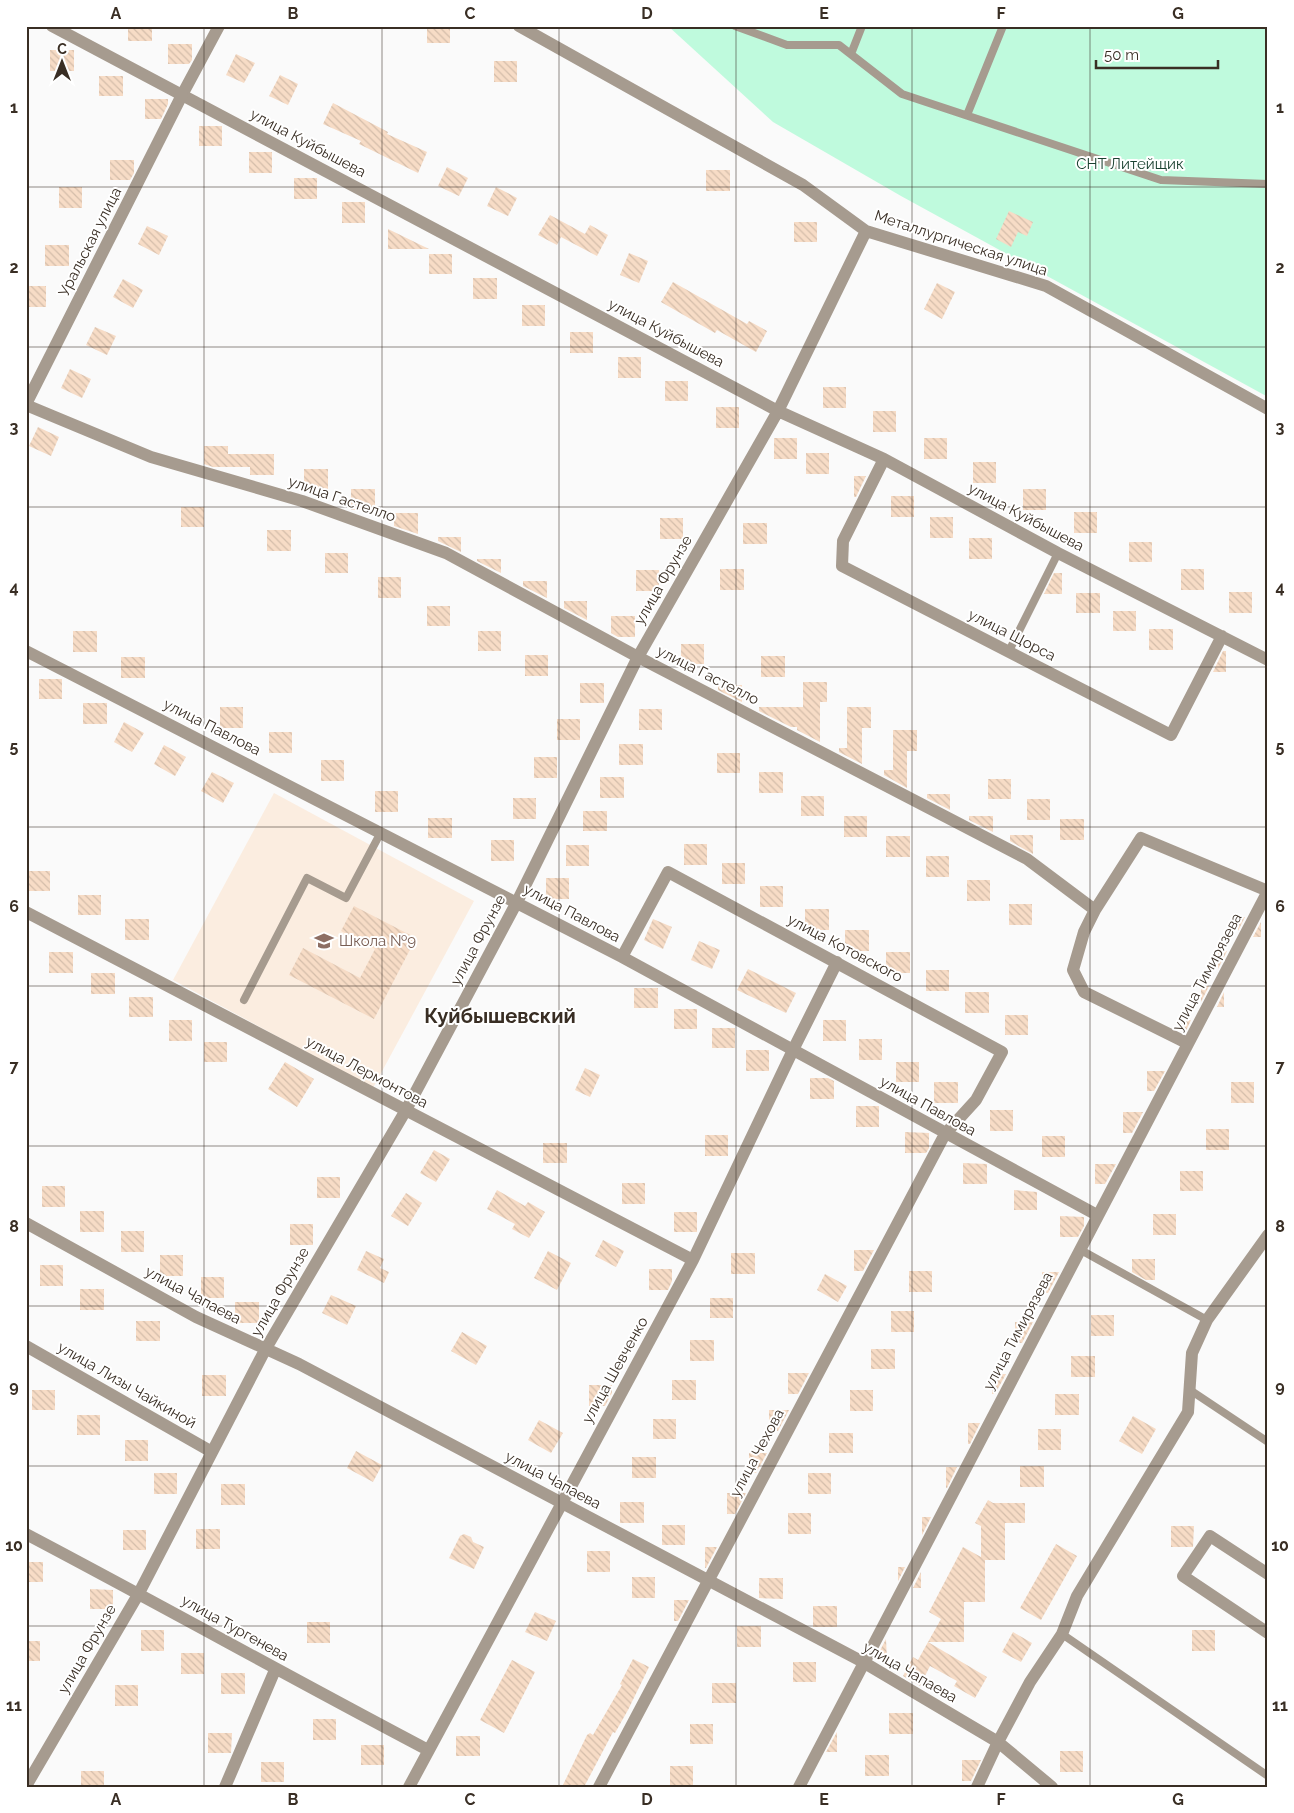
<svg xmlns="http://www.w3.org/2000/svg" width="1294" height="1813" font-family="Raleway,sans-serif">
<defs>
<pattern id="building-back-hatch" width="6" height="6" patternUnits="userSpaceOnUse" patternTransform="scale(1.25)"><rect width="6" height="6" fill="#f7dcc6"/><path d="M-1 5l2 2M0 0l6 6M5-1l2 2" fill="none" stroke="#d4bdaa"/></pattern>
</defs>
<rect width="100%" height="100%" fill="#fafafa"/>
<path fill="#fbede0" d="M274 793 474 901 373 1088 173 980Z"/>
<path fill="#bffadd" d="M668 26H1268V397L901 196 773 122Z"/>
<path fill="url(#building-back-hatch)" d="M128 26H152V41H128Z
M427 26H450V43H427Z
M168 44H192V60L189 64H168Z
M50 50H74V71H50Z
M236 54 255 63 244 83 226 75Z
M494 61H517V82H494Z
M280 75 298 84 288 105 269 96Z
M99 76H123V96H99Z
M145 99H168V104L161 119H145Z
M333 103 388 132 387 134 427 152 418 173 359 144 361 141 323 124Z
M199 126H222V146H199Z
M249 152H272V173H249Z
M110 160H134V173L130 180H110Z
M447 167 468 178 459 196 438 186Z
M706 170H730V191H706Z
M294 178H317V199H294Z
M59 187H82V208H59Z
M496 187 517 198 508 216 487 206Z
M342 202H365V223H342Z
M1009 211 1033 222 1027 236 1018 232 1011 247 996 239Z
M550 215 585 234 590 225 608 235 597 256 561 237 557 245 538 235Z
M794 222H817V242H794Z
M147 226 168 236 159 255 138 244Z
M388 229 429 249H388Z
M45 245H69V266H45Z
M629 253 648 261 639 283 620 275Z
M429 254H452V274H429Z
M473 278H497V299H473Z
M123 279 143 290 133 308 113 297Z
M673 282 747 324 749 321 767 331 756 352 717 330 715 333 661 302Z
M937 283 955 292 942 319 924 309Z
M26 286H46V307H26Z
M522 305H545V326H522Z
M95 327 116 336 107 355 86 345Z
M570 332H593V353H570Z
M618 357H641V378H618Z
M70 369 91 379 82 398 61 388Z
M665 381H688V401H665Z
M823 387H846V408H823Z
M716 407H739V428H716Z
M873 411H896V432H873Z
M38 427 59 437 51 456 29 446Z
M774 438H797V459H774Z
M924 438H947V459H924Z
M204 446H228V454H274V475H250V467H213L204 464Z
M806 453H829V474H806Z
M973 462H996V483H973Z
M304 469H328V489H304Z
M854 476H866L856 497H854Z
M351 489H375V510H351Z
M1023 489H1046V510H1023Z
M891 496H914V517H891Z
M181 507H204V527H181Z
M1074 512H1097V533H1074Z
M394 513H418V534L394 526Z
M930 517H953V538H930Z
M660 518H683V539H660Z
M743 523H767V544H743Z
M267 530H291V551H267Z
M438 537H461V552L438 541Z
M969 538H992V559H969Z
M1129 542H1152V562H1129Z
M325 553H348V573H325Z
M477 559H501V573L477 561Z
M720 569H744V590H720Z
M1181 569H1204V590H1181Z
M636 570H659V591H636Z
M1054 573H1062V594H1044Z
M378 577H401V598H378Z
M523 581H547V598L523 586Z
M1229 592H1252V613H1229Z
M1076 593H1100V613H1076Z
M564 601H587V620L564 608Z
M427 606H450V626H427Z
M1113 611H1136V631H1113Z
M611 616H635V637H618L611 633Z
M1149 629H1173V650H1149Z
M73 631H97V652H73Z
M478 631H501V651H478Z
M681 644H704V664H681Z
M1223 651H1226V672H1213Z
M525 655H548V676H525Z
M761 656H785V677H761Z
M121 657H145V678H121Z
M39 679H62V699H39Z
M803 682H827V702H820V742L797 730V727H791L759 711V707H803Z
M580 683H604V703H580Z
M718 685H742V702L718 690Z
M83 703H107V724H83Z
M220 707H243V728H220Z
M847 707H871V728H862V764L839 752V748H847Z
M639 709H662V730H639Z
M557 719H580V740H557Z
M124 722 144 733 132 752 114 742Z
M893 730H917V751H907V788L884 775V770H893Z
M269 732H292V753H269Z
M619 744H643V765H619Z
M164 745 186 757 175 776 154 764Z
M717 753H740V773H717Z
M534 757H557V778H534Z
M321 760H344V781H321Z
M212 772 234 783 223 803 201 791Z
M759 772H783V793H759Z
M600 777H624V798H600Z
M988 779H1011V799H988Z
M375 791H398V812H375Z
M927 794H950V810L927 798Z
M801 796H824V816H801Z
M513 798H536V819H513Z
M1027 799H1050V820H1027Z
M583 811H607V831H583Z
M844 816H867V837H844Z
M969 816H993V832L969 820Z
M428 818H452V838H428Z
M1060 819H1084V840H1060Z
M1010 835H1033V854L1010 841Z
M886 836H910V857H886Z
M491 840H514V861H491Z
M684 844H707V865H684Z
M566 845H589V866H566Z
M926 856H949V877H926Z
M722 863H745V884H722Z
M27 871H50V891H27Z
M546 878H569V899H546Z
M967 880H990V901H967Z
M760 886H783V907H760Z
M78 895H101V915H78Z
M1009 904H1032V925H1009Z
M354 906 416 938 374 1019 289 975 303 948 360 978 375 949 341 931Z
M805 909H829V930H805Z
M1238 917H1245L1238 931Z
M125 919H149V940H125Z
M653 919 672 927 663 949 644 940Z
M1261 922V937H1253Z
M845 930H869V951H845Z
M699 941 720 950 712 969 691 960Z
M1218 951H1227L1218 969Z
M49 952H73V973H49Z
M886 952H910V973H886Z
M748 969 796 993 786 1013 737 990Z
M926 970H949V991H926Z
M91 973H115V994H91Z
M1201 986H1209L1201 1002Z
M634 988H658V1008H634Z
M965 992H989V1013H965Z
M1224 992V1007H1217Z
M129 997H153V1017H129Z
M674 1009H697V1029H674Z
M1005 1015H1028V1035H1005Z
M169 1020H192V1041H169Z
M823 1020H846V1041H823Z
M1181 1020H1191L1185 1033 1181 1031Z
M712 1028H735V1048H712Z
M859 1039H882V1060H859Z
M204 1042H227V1062H204Z
M746 1050H769V1071H746Z
M285 1062 314 1079 297 1107 268 1089Z
M896 1062H919V1082H896Z
M585 1068 600 1075 590 1097 575 1090Z
M1147 1071H1165L1154 1091H1147Z
M810 1078H828L834 1081V1099H810Z
M934 1082H958V1103H934Z
M1231 1082H1254V1103H1231Z
M856 1106H879V1127H856Z
M990 1110H1013V1131H990Z
M1123 1112H1143L1132 1133H1123Z
M1206 1129H1229V1150H1206Z
M905 1132 929 1133V1148L926 1153H905Z
M705 1135H728V1156H705Z
M1042 1136H1065V1157H1042Z
M543 1143H567V1163H543Z
M434 1150 450 1159 436 1182 420 1173Z
M963 1163 987 1164V1184H963Z
M1095 1164H1116L1105 1184H1095Z
M1180 1171H1203V1191H1180Z
M317 1177H340V1198H317Z
M622 1183H645V1204H622Z
M42 1186H65V1207H42Z
M497 1190 525 1206 528 1202 545 1212 529 1238 512 1229 515 1224 487 1209Z
M1014 1190 1037 1192V1210H1014Z
M406 1193 422 1203 408 1226 391 1216Z
M80 1211H104V1232H80Z
M674 1212H697V1232H674Z
M1153 1214H1176V1235H1153Z
M1060 1216 1084 1217V1226L1078 1237H1060Z
M290 1224H313V1245H290Z
M121 1231H144V1252H121Z
M603 1240 624 1251 616 1267 595 1256Z
M854 1250H874L863 1271H854Z
M366 1251 384 1259 380 1268 389 1272 384 1283 357 1270Z
M548 1251 571 1263 557 1290 534 1278Z
M731 1253H755V1274H731Z
M160 1255H183V1276H160Z
M1132 1259H1155V1280H1146L1132 1272Z
M40 1265H63V1286H40Z
M649 1269H672V1281L668 1290H649Z
M909 1271H932V1292H909Z
M1042 1272H1059L1048 1293H1042Z
M825 1274 847 1286 838 1302 817 1290Z
M201 1277H224V1298H201Z
M80 1289H104V1310H80Z
M331 1295 356 1306 347 1325 322 1313Z
M710 1298H733V1318H710Z
M235 1302H259V1323H235Z
M891 1311H914V1332H891Z
M1091 1315H1114V1336H1091Z
M136 1321H160V1341H136Z
M1015 1322H1033L1022 1343H1015Z
M462 1332 487 1346 476 1365 451 1351Z
M690 1340H714V1361H690Z
M871 1349H895V1369H871Z
M1071 1356H1095V1377H1071Z
M788 1373H809L798 1394H788Z
M992 1374H1006L995 1394H992Z
M202 1375H226V1396H202Z
M672 1380H696V1400H672Z
M589 1385H612V1393L605 1406H589Z
M32 1390H55V1410H32Z
M850 1390H873V1411H850Z
M1055 1394H1079V1415H1055Z
M769 1410H789L778 1431H769Z
M77 1415H100V1435H77Z
M1133 1416 1156 1429 1142 1454 1119 1441Z
M653 1419H676V1439H653Z
M539 1420 563 1433 551 1453 528 1440Z
M968 1423H980L970 1444H968Z
M1038 1429H1061V1450H1038Z
M829 1433H853V1453H829Z
M125 1440H148V1461H125Z
M356 1451 382 1465 373 1482 347 1468Z
M749 1453H767L756 1473H749Z
M632 1457H656V1478H632Z
M1020 1466H1044V1487H1020Z
M946 1467H957L947 1488H946Z
M154 1473H177V1494H154Z
M808 1473H831V1494H808Z
M221 1484H245V1505H221Z
M727 1493H746L735 1514H727Z
M988 1500 993 1503H1025V1523H1005V1560H985V1602H964V1642H928L941 1619 929 1612 963 1547 981 1557V1526L975 1523Z
M620 1502H644V1523H620Z
M788 1513H811V1534H788Z
M922 1517H931L922 1535Z
M662 1525H685V1545H662Z
M1171 1526H1194L1193 1547H1171Z
M196 1529H220V1549H196Z
M123 1530H146V1550H123Z
M464 1534 471 1537 473 1542 484 1547 474 1569 449 1558 460 1536Z
M1056 1544 1077 1556 1041 1620 1020 1608Z
M705 1547H717L706 1568H705Z
M587 1551H610V1572H587Z
M26 1562H43V1582H26Z
M898 1567H905L898 1581Z
M921 1572V1588H913Z
M632 1577H655V1598H632Z
M759 1578H783V1599L759 1598Z
M90 1589 113 1590V1609H90Z
M674 1600H689L678 1621H674Z
M813 1606H837V1627H813Z
M535 1612 556 1621 547 1641 525 1632Z
M307 1622H330V1643H307Z
M737 1626H761V1647H737Z
M141 1630H164V1651H141Z
M1192 1630H1215V1651H1192Z
M1013 1632 1032 1643 1021 1662 1002 1652Z
M886 1639 887 1660H875Z
M26 1641H40V1661H26Z
M928 1642 987 1677 975 1698 954 1686 957 1681 930 1666 920 1686 903 1676 913 1657 918 1660Z
M181 1653H204V1674H181Z
M633 1659 649 1667 628 1710 615 1733 613 1732 584 1787H562L587 1735 590 1733 593 1735 622 1685 620 1684Z
M512 1660 535 1672 504 1733 480 1720Z
M793 1662H816V1682H793Z
M221 1673H245V1694H221Z
M712 1683H736V1703H712Z
M115 1685H138V1706H115Z
M889 1713H913V1734H889Z
M313 1719H336V1740H313Z
M690 1724H713V1744H690Z
M837 1732V1752H826Z
M208 1733H232L231 1753H208Z
M456 1736H480V1756H456Z
M361 1745H384V1765H361Z
M1060 1751H1083V1772H1060Z
M865 1755H889V1776H865Z
M962 1760H981L971 1781H962Z
M261 1762H284V1782H261Z
M670 1766H693V1787H670Z
M81 1771H104V1787H81Z"/>
<g fill="none" stroke-linecap="round" stroke-linejoin="round">
<path stroke="#a69b8f" stroke-width="8" d="M735 26 787 45H839L902 94 1161 180 1268 184
M851 54 862 26
M967 115 1003 26
M1009 651 1058 553
M244 1000 307 878 346 898 381 832
M1079 1249 1207 1320
M1190 1390 1268 1442
M1062 1634 1268 1776"/>
<path stroke="#a69b8f" stroke-width="12" d="M219 26 182 95 778 411 884 459 1058 553 1268 660
M519 26 803 185 866 231 1046 286 1268 409
M26 405 151 457 302 501 446 553 638 657 1027 859 1095 910 1141 838 1268 891
M884 459 843 541 842 566 1171 735 1222 636
M26 651 622 957 1097 1215
M1095 910 1084 932 1073 970 1084 992 1187 1043
M26 912 693 1260
M26 1223 196 1317 299 1364 863 1662 998 1742 1052 1787
M26 1346 212 1452
M26 1534C161 1605 293 1679 428 1750
M1268 1574 1210 1536 1183 1576 1268 1633
M26 1786 139 1593 265 1350 406 1110 517 902 638 657 778 411 866 231
M225 1787 275 1670
M409 1787 693 1260 793 1050 837 962
M599 1787 945 1134 976 1100 1002 1052 668 872 622 957
M799 1787 1268 891
M977 1787 998 1742 1030 1682 1062 1634 1077 1596 1188 1412 1192 1353 1207 1320 1268 1235"/>
<path stroke="#a69b8f" stroke-width="12" d="M26 404 182 95 52 26"/>
</g>
<path fill="none" stroke="#392e24" stroke-width="1" stroke-opacity="0.55" d="M204 26V1787M382 26V1787M559 26V1787M736 26V1787M912 26V1787M1090 26V1787M26 187H1268M26 347H1268M26 507H1268M26 667H1268M26 827H1268M26 986H1268M26 1146H1268M26 1306H1268M26 1466H1268M26 1626H1268"/>
<defs>
<g id="school-bare" transform="scale(1.5)"><path d="M0-5L7-2L0 1L-7-2ZM-4 1L0 2.5L4 1V4Q0 6-4 4Z" fill="#8d6e63" stroke="#fff" stroke-width="2.5" paint-order="stroke"/></g>
</defs>
<g fill-rule="evenodd">
<use href="#school-bare" x="324" y="941"/>
</g>
<g text-anchor="middle" stroke-width="4" stroke-linejoin="round" paint-order="stroke">
<g font-size="15" fill="#392e24" stroke="#fff">
<text transform="translate(308 143) rotate(28)" y="5">улица Куйбышева</text>
<text transform="translate(90 242) rotate(-63)" y="5">Уральская улица</text>
<text transform="translate(961 243) rotate(18)" y="5">Металлургическая улица</text>
<text transform="translate(666 333) rotate(28)" y="5">улица Куйбышева</text>
<text transform="translate(342 499) rotate(19)" y="5">улица Гастелло</text>
<text transform="translate(1026 517) rotate(28)" y="5">улица Куйбышева</text>
<text transform="translate(663 580) rotate(-60)" y="5">улица Фрунзе</text>
<text transform="translate(1012 635) rotate(27)" y="5">улица Щорса</text>
<text transform="translate(708 675) rotate(27)" y="5">улица Гастелло</text>
<text transform="translate(212 727) rotate(27)" y="5">улица Павлова</text>
<text transform="translate(572 913) rotate(28)" y="5">улица Павлова</text>
<text transform="translate(478 940) rotate(-62)" y="5">улица Фрунзе</text>
<text transform="translate(845 948) rotate(28)" y="5">улица Котовского</text>
<text transform="translate(1207 972) rotate(-62)" y="5">улица Тимирязева</text>
<text transform="translate(367 1072) rotate(28)" y="5">улица Лермонтова</text>
<text transform="translate(928 1106) rotate(29)" y="5">улица Павлова</text>
<text transform="translate(280 1292) rotate(-60)" y="5">улица Фрунзе</text>
<text transform="translate(193 1295) rotate(28)" y="5">улица Чапаева</text>
<text transform="translate(1018 1331) rotate(-62)" y="5">улица Тимирязева</text>
<text transform="translate(615 1370) rotate(-61)" y="5">улица Шевченко</text>
<text transform="translate(127 1385) rotate(30)" y="5">улица Лизы Чайкиной</text>
<text transform="translate(757 1453) rotate(-62)" y="5">улица Чехова</text>
<text transform="translate(553 1480) rotate(28)" y="5">улица Чапаева</text>
<text transform="translate(235 1628) rotate(29)" y="5">улица Тургенева</text>
<text transform="translate(87 1649) rotate(-60)" y="5">улица Фрунзе</text>
<text transform="translate(910 1672) rotate(30)" y="5">улица Чапаева</text>
</g>
<g font-size="15" fill="#1a4130" stroke="#fff">
<text x="1130" y="169">СНТ Литейщик</text>
</g>
<g font-size="15" fill="#785e54" stroke="#fff" text-anchor="start">
<text x="339" y="946">Школа №9</text>
</g>
<g font-size="20" font-weight="bold" fill="#392e24" stroke="#fff">
<text x="500" y="1023">Куйбышевский</text>
</g>
</g>
<rect width="1294" height="1813" fill="none" stroke="#ffffff" stroke-width="55"/>
<g transform="translate(62 62)" stroke="#ffffff" stroke-width="4" paint-order="stroke">
<path d="M0-4L9 19L0 12L-9 19Z" fill="#392e24"/>
<text y="-8" font-size="14" font-weight="bold" text-anchor="middle" fill="#392e24">С</text>
</g>
<path d="M1096 60v8h122v-8" fill="none" stroke="#392e24" stroke-width="2.5"/>
<text x="1104" y="60" font-size="15" fill="#392e24" stroke="#ffffff" stroke-width="4" paint-order="stroke">50 m</text>
<rect x="28" y="28" width="1238" height="1758" fill="none" stroke="#392e24" stroke-width="2"/>
<g font-size="16" text-anchor="middle" font-weight="bold" fill="#392e24">
<text x="116" y="19">A</text>
<text x="293" y="19">B</text>
<text x="470" y="19">C</text>
<text x="647" y="19">D</text>
<text x="824" y="19">E</text>
<text x="1001" y="19">F</text>
<text x="1178" y="19">G</text>
<text x="14" y="113">1</text>
<text x="1280" y="113">1</text>
<text x="14" y="273">2</text>
<text x="1280" y="273">2</text>
<text x="14" y="433">3</text>
<text x="1280" y="433">3</text>
<text x="14" y="593">4</text>
<text x="1280" y="593">4</text>
<text x="14" y="752">5</text>
<text x="1280" y="752">5</text>
<text x="14" y="912">6</text>
<text x="1280" y="912">6</text>
<text x="14" y="1072">7</text>
<text x="1280" y="1072">7</text>
<text x="14" y="1232">8</text>
<text x="1280" y="1232">8</text>
<text x="14" y="1392">9</text>
<text x="1280" y="1392">9</text>
<text x="14" y="1551">10</text>
<text x="1280" y="1551">10</text>
<text x="14" y="1711">11</text>
<text x="1280" y="1711">11</text>
<text x="116" y="1805">A</text>
<text x="293" y="1805">B</text>
<text x="470" y="1805">C</text>
<text x="647" y="1805">D</text>
<text x="824" y="1805">E</text>
<text x="1001" y="1805">F</text>
<text x="1178" y="1805">G</text>
</g>
</svg>
